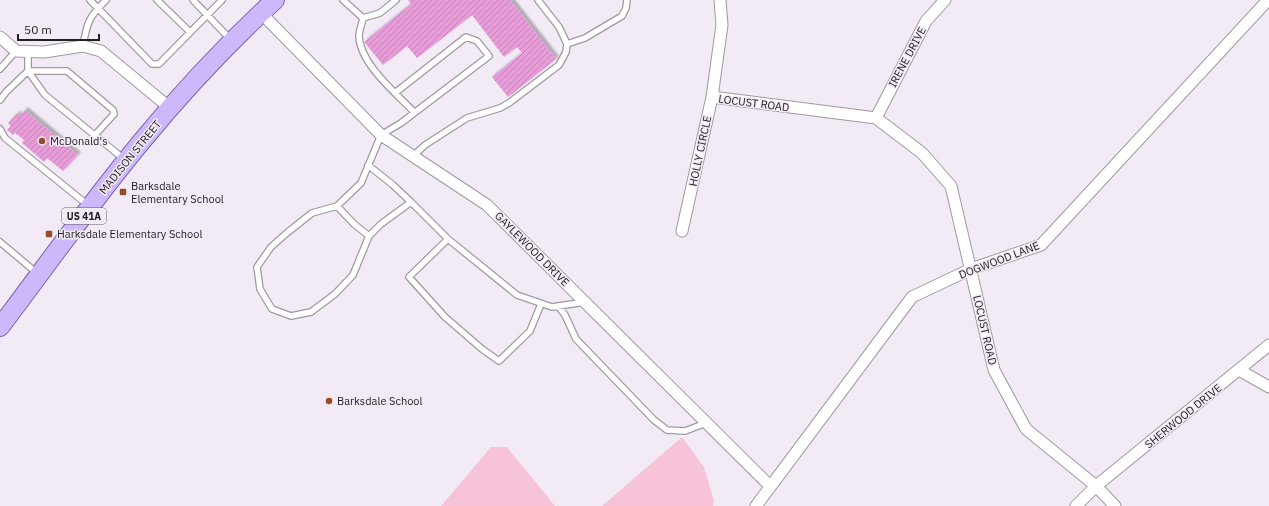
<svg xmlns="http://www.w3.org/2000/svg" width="1269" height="506" font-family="'IBM Plex Sans',sans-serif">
<defs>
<pattern id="building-hatch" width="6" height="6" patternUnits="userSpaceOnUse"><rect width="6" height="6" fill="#e59cd7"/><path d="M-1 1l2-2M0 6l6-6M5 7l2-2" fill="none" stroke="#c486b8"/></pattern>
<filter id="shadow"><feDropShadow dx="3" dy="-3" stdDeviation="1" flood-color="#0004"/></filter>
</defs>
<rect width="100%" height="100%" fill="#f2ebf6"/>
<path fill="#f7c3d9" d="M682 437 704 467 714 501 713 506H602Z
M491 447H507L555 506H441Z"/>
<path fill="url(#building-hatch)" filter="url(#shadow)" d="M408 0H510L556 59 508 97 492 77 522 53 517 47 504 57 472 15 417 58 407 46 383 65 364 42 411 4Z
M25 110 78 155 63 171 47 158 44 162 22 143 24 140 15 133 13 135 7 130 11 126 8 123 17 114 20 116Z"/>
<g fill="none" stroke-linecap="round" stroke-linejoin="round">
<g stroke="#9f99a2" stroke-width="8">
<path id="lane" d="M90 0 152 64H159L222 0
M157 0 190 32
M193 0 231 40
M343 0 363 18
M363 18C362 24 359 31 359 36 360 64 396 93 414 112
M363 18 380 13 396 0
M567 44 585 38 622 16 626 8 627 0
M83 46C87 22 89 17 106 0
M0 69 16 51
M28 71 45 95 124 159
M28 71H67L113 110 114 114 95 135
M0 100 6 92 28 71V52
M0 129 5 138 89 206
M413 156 425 145 467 118 500 108 509 103 559 65 566 52 567 44 559 27 538 0
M368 165 393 185 411 202 381 224 369 236 353 275 335 294 311 312 291 316 272 309 260 289 257 267 271 247 288 232 312 213 337 206 361 183 381 135 401 123 489 56 477 41 466 37 395 93
M411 202 448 239 517 295 552 307 585 302
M337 206 354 224 369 236
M448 239 409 277 445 317 482 349 499 361 530 331 541 304
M0 242 38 274
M558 306 565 315 576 339 654 420 667 430 685 431 706 423"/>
</g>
<g stroke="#9f99a2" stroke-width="13">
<path id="street" d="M261 13 381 135 487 205 770 486
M0 37 16 51 44 52 83 46 101 51 170 108
M712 97 876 118 922 153 951 186 994 370 1026 429 1096 486 1115 506
M876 118 926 21 945 0
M682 231 712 97 722 25 720 0
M1239 370 1269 387
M756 506 912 297 971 269 1041 245 1268 0
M1076 506 1096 486 1269 345"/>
</g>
<g stroke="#7c64ae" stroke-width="20">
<path id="primary" d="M0 327C47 265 92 201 142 141 183 91 227 44 275 0"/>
</g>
<use href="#lane" stroke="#fff" stroke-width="5.5"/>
<use href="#street" stroke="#fff" stroke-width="11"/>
<use href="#primary" stroke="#cdb8fb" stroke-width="18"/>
</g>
<g fill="#944d26" stroke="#f2ebf6" stroke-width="1.5">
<circle cx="42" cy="141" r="4"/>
<rect x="119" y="188" width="8" height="8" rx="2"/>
<rect x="45" y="230" width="8" height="8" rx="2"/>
<circle cx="329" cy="401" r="4"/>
</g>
<g text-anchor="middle" stroke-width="3" stroke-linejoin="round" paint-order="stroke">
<rect fill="#f2ebf6" stroke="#615d63" stroke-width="1" x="62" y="208" width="44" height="16" rx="3"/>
<g font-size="10" font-weight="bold" fill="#232024">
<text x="84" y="220">US 41A</text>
</g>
<g font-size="11" fill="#232024" stroke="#f2ebf6">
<text transform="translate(907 57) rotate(-62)" y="4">IRENE DRIVE</text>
<text transform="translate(754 103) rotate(7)" y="4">LOCUST ROAD</text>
<text transform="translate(700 151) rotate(-78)" y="4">HOLLY CIRCLE</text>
<text transform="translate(130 157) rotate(-51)" y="4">MADISON STREET</text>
<text transform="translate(532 249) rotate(45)" y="4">GAYLEWOOD DRIVE</text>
<text transform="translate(999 260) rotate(-21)" y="4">DOGWOOD LANE</text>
<text transform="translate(985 330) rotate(77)" y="4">LOCUST ROAD</text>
<text transform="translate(1183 416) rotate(-39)" y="4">SHERWOOD DRIVE</text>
</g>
<g font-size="11" fill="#232024" stroke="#f2ebf6" text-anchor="start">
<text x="50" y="145">McDonald's</text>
<text x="131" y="190">Barksdale<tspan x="131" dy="13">Elementary School</tspan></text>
<text x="57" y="238">Harksdale Elementary School</text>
<text x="337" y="405">Barksdale School</text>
</g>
</g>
<path d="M18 34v6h81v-6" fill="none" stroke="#232024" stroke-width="2"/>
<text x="24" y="34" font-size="12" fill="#232024" stroke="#f2ebf6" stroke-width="3" paint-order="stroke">50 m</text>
</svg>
